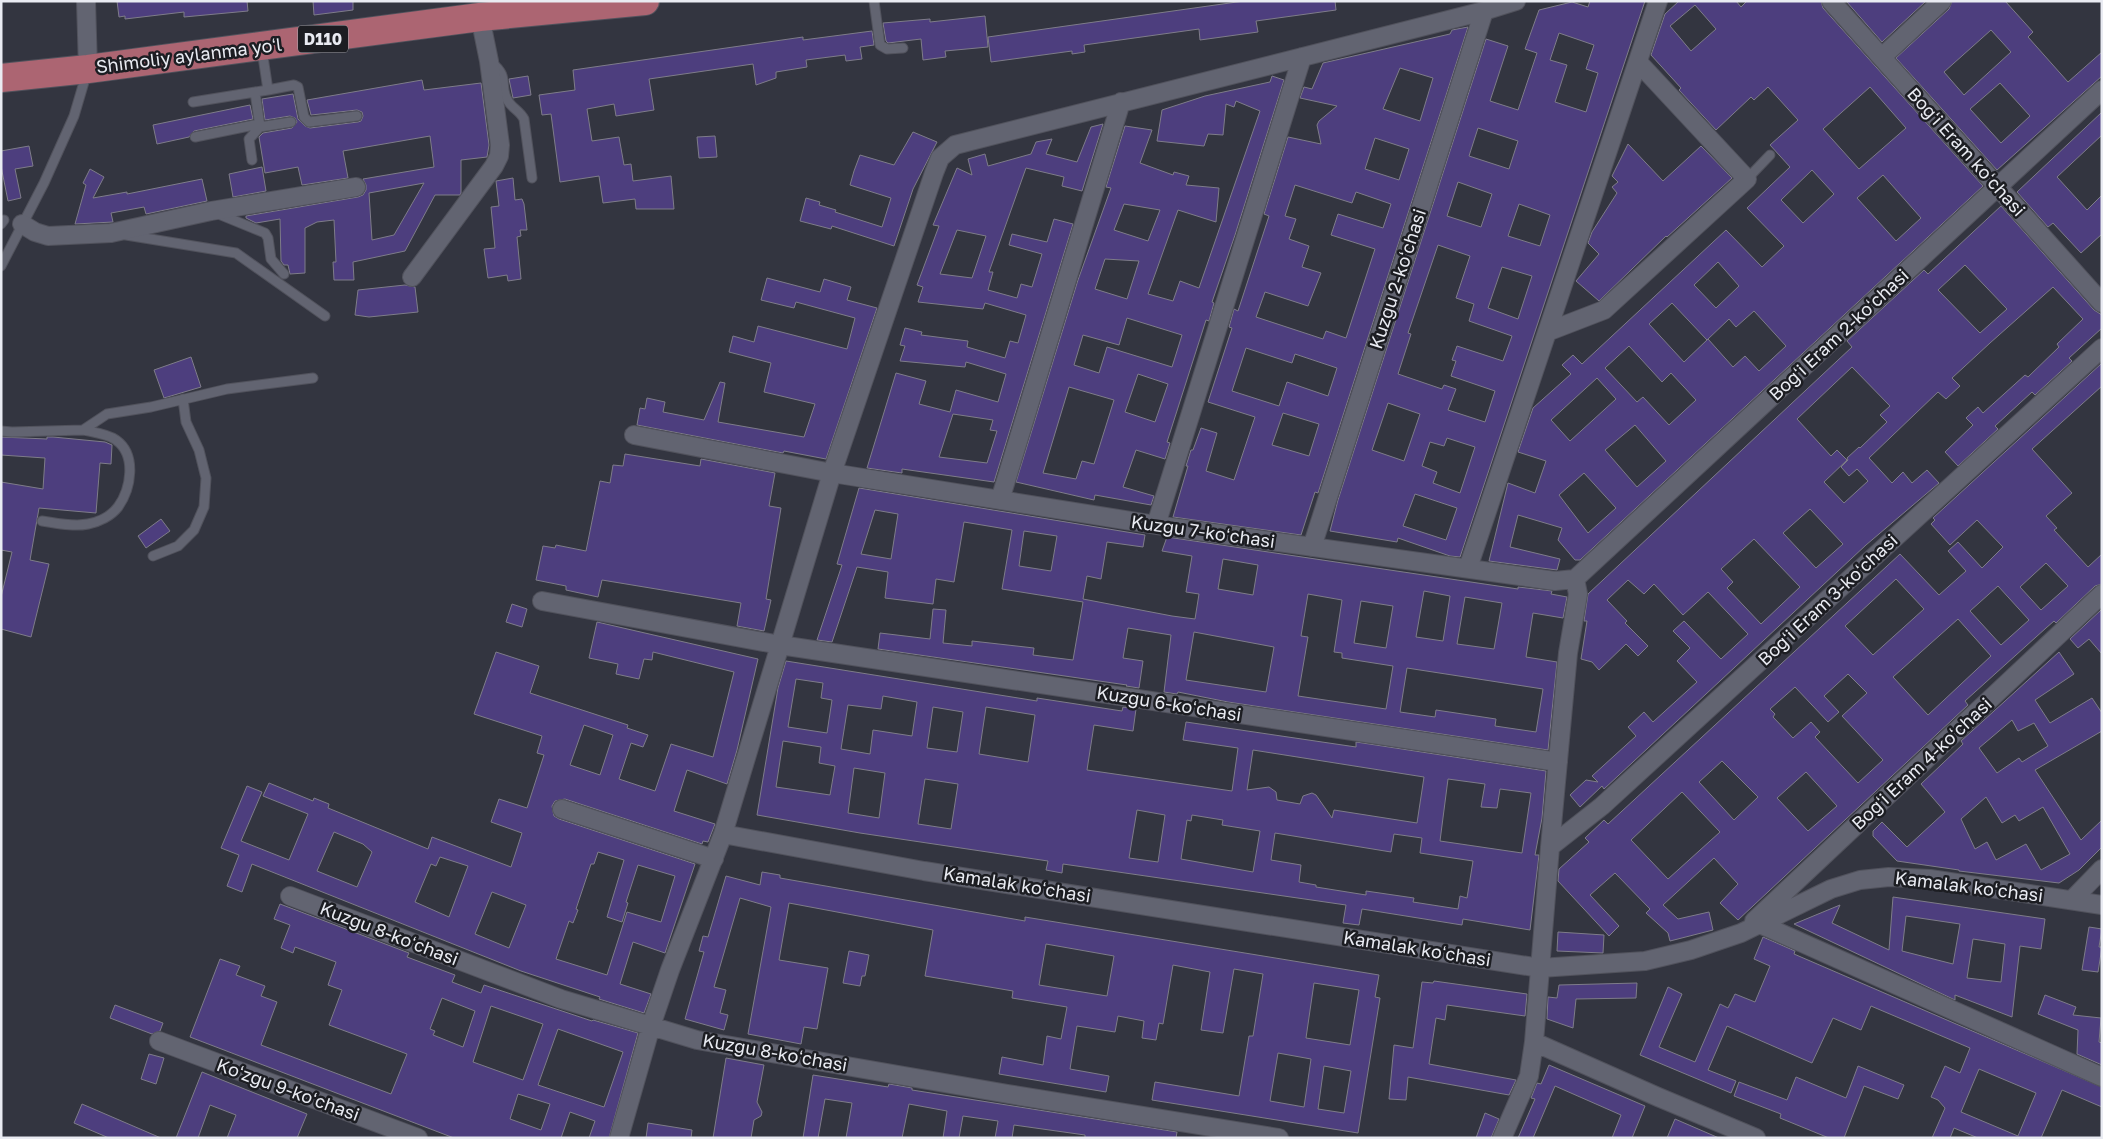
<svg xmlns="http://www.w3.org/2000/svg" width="2103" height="1139" viewBox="0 0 2103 1139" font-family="'Golos Text',sans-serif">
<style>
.building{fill:#4d3e7e;stroke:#7e7c89;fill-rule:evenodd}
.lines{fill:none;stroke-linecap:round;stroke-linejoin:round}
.service-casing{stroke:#51525c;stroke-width:11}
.minor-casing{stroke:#51525c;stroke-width:20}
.primary-casing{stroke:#51525c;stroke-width:30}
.service{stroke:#626471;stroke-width:9}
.minor{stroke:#626471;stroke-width:18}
.primary{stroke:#ac6572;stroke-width:28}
.labels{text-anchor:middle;stroke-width:5;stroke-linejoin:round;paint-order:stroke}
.shield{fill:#1c1d22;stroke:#acadb4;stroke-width:1}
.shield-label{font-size:16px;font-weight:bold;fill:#e9ebf2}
.street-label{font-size:18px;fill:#e9ebf2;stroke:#1c1d22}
</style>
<rect width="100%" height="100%" fill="#333540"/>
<path class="building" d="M117,1H247L248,11L184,17V12L125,19V16L119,17Z
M313,1H353V10L314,15Z
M1244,1H1335L1336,10L1256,21L1258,32L1200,40L1199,29L1084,45L1085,52L1072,54V51L991,62L988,37Z
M1590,1H1645L1460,557L1450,556L1398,538L1397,542L1330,531L1338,500L1486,39L1508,46L1490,101L1518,110L1537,53L1525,49L1539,10L1572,2L1588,7ZM1559,33L1594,45L1586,69L1598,73L1586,112L1555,102L1567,65L1550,60ZM1478,128L1518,141L1509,169L1469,156ZM1458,182L1492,194L1481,227L1447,216ZM1519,204L1550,215L1540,246L1508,236ZM1438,245L1470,256L1456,298L1474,304L1469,321L1512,336L1503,361L1457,346L1452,360L1456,361L1451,376L1495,391L1485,422L1448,410L1456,389L1444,385L1442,389L1398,374L1411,334L1408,333ZM1502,267L1532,276L1518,319L1488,308ZM1388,403L1420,414L1404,461L1372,450ZM1447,438L1475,447L1460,493L1433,483L1437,472L1422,466L1430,442L1444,446ZM1415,494L1457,508L1446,540L1403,526Z
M1679,1H1736L1741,7L1747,1H1821L1823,8L1983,186L1580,560H1575L1558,540L1562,528L1518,515L1510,547L1560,559L1557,570L1489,561L1508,483L1535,493L1546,461L1518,452L1533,408L1571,374L1562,365L1573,355L1582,364L1726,230L1762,267L1784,246L1747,208L1790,167L1770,145L1798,120L1768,87L1754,100L1751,97L1716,130L1679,90L1681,88L1651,55L1665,14ZM1695,5L1716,29L1691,51L1670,26ZM1870,87L1906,128L1859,169L1823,129ZM1812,170L1834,194L1803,223L1781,200ZM1883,175L1921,218L1896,241L1857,198ZM1718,262L1739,286L1716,308L1694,285ZM1672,303L1707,340L1729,319L1736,327L1754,311L1786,346L1759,371L1745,356L1733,367L1708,339L1684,362L1649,324ZM1629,346L1662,382L1671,373L1696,400L1669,425L1643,397L1637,402L1605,368ZM1597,378L1616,399L1570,441L1551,420ZM1635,425L1666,461L1637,487L1605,450ZM1584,473L1616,508L1588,533L1559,495Z
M1846,1H1926L1882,42Z
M1952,1H2005L2033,32L2028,37L2068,82L2102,52V76L1997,170L1896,58L1949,9ZM1991,30L2011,52L1964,95L1944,72ZM2000,83L2030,116L2001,143L1970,109Z
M985,16L988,47L945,51L946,57L923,60L921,39L888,43L886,41L883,23L930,19V22Z
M1468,27L1318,493L1315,492L1301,535L1173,517L1188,466H1186L1191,450H1193L1201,428L1217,433L1206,471L1234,480L1255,417L1208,402L1232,328L1229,327L1234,309L1238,311L1269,216L1264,214L1288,137L1321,144L1317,125L1319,121L1337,106L1300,98L1304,87L1312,89L1323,63L1450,34L1452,30ZM1400,68L1433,78L1420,121L1383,109ZM1375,138L1409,149L1399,180L1365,169ZM1295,185L1352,203L1356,192L1391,204L1383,228L1338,214L1331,235L1375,249L1346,338L1326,331L1323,339L1256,317L1265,292L1308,306L1321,273L1302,267L1309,246L1289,239L1296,219L1285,216ZM1246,348L1292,363L1295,354L1337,368L1328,396L1287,382L1279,406L1232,391ZM1283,413L1319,424L1309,456L1272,445Z
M872,31L874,45L860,47L862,59L846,61L845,55L806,60L807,67L776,72V78L756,85L753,64L649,79L654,110L616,116L614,104L587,109L592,141L619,137L624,165L631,164L633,181L671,176L674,209H636L635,199L603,203L599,176L560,182L551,114L542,115L539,95L575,90L573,70L803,37V40Z
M528,76L531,95L513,98L509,79Z
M1272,76L1284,80L1235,235L1212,302L1214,303L1209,321L1206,320L1167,442L1170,443L1165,459L1136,450L1123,487L1154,496L1151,505L1095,495L1094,500L1016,482L1078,280L1111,188L1106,187L1125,126L1152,130L1140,163L1173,175L1174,172L1189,176L1186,185L1219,188L1216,222L1178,210L1148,294L1173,301L1180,281L1199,288L1260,111L1236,101L1234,107L1226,104L1223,135L1208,134L1204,146L1157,141L1162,110L1205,96L1270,82ZM1124,204L1160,210L1148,241L1114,230ZM1105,259L1139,261L1127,299L1095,289ZM1127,318L1182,335L1172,367L1107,347L1099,373L1074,365L1083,335L1119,345ZM1138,374L1168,384L1155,422L1125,412ZM1069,387L1114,400L1094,464L1082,461L1076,479L1043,473Z
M422,80L424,90L481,83L489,145L487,157L461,160V193L460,195H435L405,251L353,262L354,280H334L333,262H336L334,220L317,222L305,228V273L290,274L288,265H284L281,261L280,219L256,223L246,218V216L358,197L363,195L366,190V185L363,179L434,167L430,136L343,151L348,178L302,185L298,167L265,173L259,137L263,133L292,128L297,122L295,118L290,116L265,120L262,99L293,94L298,119L305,126L310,128L358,122L361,121L363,116L362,112L357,110L311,115L307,100ZM424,183L394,235L372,240L369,193Z
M250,105L253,119L194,131L189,137L157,144L153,125Z
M2102,112V135L2057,177L2087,210L2102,195V234L2081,253L2053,223L2048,227L2017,192Z
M1103,124L1082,191L1062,186L1064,177L1026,168L989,272H993L988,290L1017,298L1021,284L1032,287L1042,254L1009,245L1012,234L1047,242L1054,219L1073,224L994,482L902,469V473L867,468L896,373L926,381L919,404L950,412L956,390L998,402L1006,374L966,362L965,367L900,361L905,346L900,345L905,328L922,332L921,335L968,341L967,347L1005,358L1010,341L1018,343L1026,315L985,303L983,309L918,302L923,287L917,285L939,226L933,225L957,168L972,175L968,159L985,154L988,166L1031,154L1036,142L1052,139L1046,154L1077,162L1091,127ZM957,230L986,236L972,278L940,274ZM953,414L993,420L990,430L997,431L987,463L939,457Z
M913,132L937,142L913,189L894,246L832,226L831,229L800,221L806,198L820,202L819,205L836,210L835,212L882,227L891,198L850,185L854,171L860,155L894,165Z
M715,136L717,157L699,158L697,137Z
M1628,144L1663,181L1701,146L1732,178L1667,237L1666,236L1599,301L1576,281L1599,254L1588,243L1592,232L1617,193L1612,187L1618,182L1612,176Z
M29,146L33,166L15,169L21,198L8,201L1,166V151Z
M262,167L266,191L233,197L229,174Z
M90,169L104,177L93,198L127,192V194L202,179L207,201L146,214L144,207L111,213L113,222L75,224L86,185L83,183Z
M513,178L515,200L522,199L524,204L527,230H520L521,236L517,237L521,279L508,281L507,275L488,278L484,249L495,248L491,207L499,206L496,181Z
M2001,206L2094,310L2102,315V328L2069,358L2072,361L2035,395L2032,392L1995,426L1998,429L1958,466L1945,452L1973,425L1966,418L1968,416L1978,407L1983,413L2025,375L2028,377L2059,347L2057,344L2083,319L2053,287L1990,343L1952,378L1960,386L1946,399L1938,392L1869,458L1892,483L1903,472L1912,483L1927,470L1939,483L1866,545L1604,789L1602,786L1580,807L1570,795L1586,780L1598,782L1592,776L1636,736L1628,727L1644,712L1653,722L1697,682L1677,661L1690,648L1673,631L1684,621L1721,659L1748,634L1708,592L1683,615L1654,584L1644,594L1628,580L1607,600L1627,621L1625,623L1648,646L1638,656L1626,644L1599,670L1592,662L1581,659L1587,621H1584L1588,594L1852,347L1847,341L1924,270L1928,274ZM1965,265L2007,309L1980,333L1938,290ZM1852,367L1890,406L1880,415L1887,422L1860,448L1859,447L1847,458L1848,460L1841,467L1849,476L1857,469L1868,481L1844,503L1824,482L1847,460L1837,450L1831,456L1797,419ZM1810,509L1843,544L1816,568L1783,533ZM1754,539L1800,587L1761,624L1727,588L1733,582L1721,569Z
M767,278L820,292L824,279L851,287L847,300L877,308L826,459L784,451L783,453L637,425L640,408L645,409L647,398L665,402L663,412L704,420L720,382L725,383L718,422L804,437L815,404L764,392L771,363L729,352L733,336L754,342L758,326L847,349L855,318L796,302L794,308L761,300Z
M405,285L415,287L418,312L369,317L355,315L358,290Z
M191,357L201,387L164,398L154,370Z
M2102,363V386L2032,449L2072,493L2046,516L2057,528L2054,530L2088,567L2102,554V584L2095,586L2056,623L2054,621L2046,628L1965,701L1968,705L1738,920L1720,903L1738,884L1714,858L1663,905L1678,919L1709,912L1713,930L1670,941L1668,933L1646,913L1650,909L1615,873L1590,895L1619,926L1609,936L1558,881L1559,869L1589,842L1585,838L1604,820L1608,824L1900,554L1939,595L1966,571L1948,551L1958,542L1982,568L2003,547L1977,520L1950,545L1931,524L1935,520L1933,518ZM2046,563L2068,586L2041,610L2020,587ZM1896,579L1924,609L1873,655L1845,626ZM1998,586L2029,620L2001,645L1970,611ZM1958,619L1991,656L1928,715L1893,677ZM1848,674L1867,693L1842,716L1883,760L1858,783L1815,737L1820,732L1811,722L1793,738L1773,717L1775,714L1770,709L1795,687L1828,722L1839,712L1824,696ZM1722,761L1758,797L1734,820L1699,782ZM1806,772L1837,806L1808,831L1777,798ZM1682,792L1720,832L1668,879L1631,840Z
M1,437L47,439V437H53L105,442L112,445L111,464L100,463L96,513L39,508L30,560L49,564L31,637L1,629V597L12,552L1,550V482L43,489L45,458L1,455Z
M625,454L700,466L701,459L775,473L769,506L781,508L766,599L771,600L764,631L737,626L741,603L602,580L598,597L566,590V586L536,580L543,546L555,548L556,545L586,551L600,481L610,483L613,465L623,466Z
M859,488L1145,535L1143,547L1107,542L1101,579L1087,576L1083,599L1172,616L1195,619L1199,594L1186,592L1192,556L1162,551L1167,537L1518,589V587L1552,591L1551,594L1567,597L1563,618L1533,613L1526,657L1557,662L1548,750L1228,702L1178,692L1177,694L1164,692L1171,635L1128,628L1123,658L1143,661L1139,688L1126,686L1127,685L878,649L880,633L930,639L933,609L946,610L943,643L972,646V641L1034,648L1033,655L1073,660L1083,602L1002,589L1012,530L964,522L954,582L936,579L933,604L885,598L888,572L857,567L832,642L817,640L842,565L837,564ZM875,510L898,514L891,559L861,554ZM1024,531L1057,536L1051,571L1019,566ZM1223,559L1258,565L1253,595L1218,589ZM1424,591L1450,596L1443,641L1416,637ZM1308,594L1342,600L1334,652L1342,653V658L1393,666L1386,709L1298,696L1308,637L1301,636ZM1465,597L1502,603L1494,649L1457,644ZM1361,601L1393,606L1386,648L1354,643ZM1194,632L1274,647L1266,692L1186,680ZM1407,668L1543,689L1536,732L1495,726L1496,719L1436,710L1435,717L1400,712Z
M161,519L170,531L146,548L138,536Z
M512,604L527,609L522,627L506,622Z
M2102,609V654L2089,639L2078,648L2070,639Z
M597,622L758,659L737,750L727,784L687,770L674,811L715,824L708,842L703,841L702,844L565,799L555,801L552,806L554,816L559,819L695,864L665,953L633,942L620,984L651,994L644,1013L599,999L600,997L521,971L252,864L242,892L227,886L239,855L221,848L247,786L262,792L241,841L289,860L308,814L263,796L269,783L313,801L314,798L329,804L328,808L428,849L432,837L511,867L522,833L491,822L499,799L527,808L544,755L537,753L542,736L474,714L496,652L539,666L530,693L628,725L627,728L648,735L643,747L631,743L619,779L655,791L671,744L713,757L734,672L653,652L652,660L644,659L639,679L616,674L618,664L589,658ZM584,725L613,735L600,775L570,765ZM334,832L363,844L372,852L357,887L317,871ZM598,852L624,860L607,917L622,922L628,903L626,902L638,865L675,876L661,922L627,912L607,975L556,959L569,921L573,923L578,910L576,909L591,864H594ZM440,857L468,866L449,917L415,902L431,864L436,866ZM492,892L526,905L509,948L475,934Z
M2059,652L2074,674L2035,700L2050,723L2092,698L2102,713V731L2035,770L2081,840L2102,820V847L2079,870L2059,883L1959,871V870L1897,861L1873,836V831L1882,822L1907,847L1945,812L1921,784L1963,744L1961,741ZM2012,720L2018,731L2034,723L2048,746L2022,762L2019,758L1997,773L1979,748ZM1986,797L2002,823L2015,815L2019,821L2043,807L2070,854L2041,870L2026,844L1996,860L1987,842L1975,849L1961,819Z
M786,661L1037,701V698L1122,711L1123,707L1136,709L1133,731L1094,725L1087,770L1232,791L1238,748L1183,740L1186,722L1356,747V742L1546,771L1542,818L1535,855H1539L1530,930L1463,919L1462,925L1362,909L1359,925L1343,923L1346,905L1063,864L1062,873L1046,870L1048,861L860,833L757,815L778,688ZM796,679L823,683L821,698L832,700L827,733L788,727ZM883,696L917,702L912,736L873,730L870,754L841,749L848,705L881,709ZM933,707L963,712L957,752L927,748ZM986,707L1035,715L1028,762L979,754ZM783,741L821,747L819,763L835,766L830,795L776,787ZM1253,750L1424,777L1417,823L1334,810L1332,818L1316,795L1312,793L1303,796L1300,804L1277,800L1276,792L1269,787L1247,790ZM854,768L885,773L879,818L848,813ZM925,779L958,784L951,829L918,824ZM1448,779L1485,784L1481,807L1497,808L1500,789L1531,793L1522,853L1440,841ZM1137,810L1165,815L1158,862L1129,858ZM1192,815L1223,820L1222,825L1260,831L1253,872L1181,859L1187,820L1191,821ZM1275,833L1391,852L1394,834L1422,838L1420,853L1473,861L1467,898L1460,896L1458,909L1413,902L1414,898L1366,891V895L1316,887V885L1299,882L1301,865L1271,860Z
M762,872L780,875V878L1025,921V917L1379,975L1375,997L1380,998L1358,1133L1152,1100L1155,1082L1239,1096L1249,1036H1253L1263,974L1234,969L1223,1033L1201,1030L1210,972L1173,965L1163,1024L1159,1023L1156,1040L1142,1038L1144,1021L1118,1016L1115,1032L1077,1026L1070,1069L1109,1076L1106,1092L999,1074L1002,1057L1043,1065L1047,1036L1061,1039L1067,1007L1012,998L1013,991L925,976L933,930L789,903L779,960L828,968L817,1029L804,1027L801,1044L748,1034L771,907L740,898L714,987L726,990L720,1013L728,1015L724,1030L685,1019L704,952L699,951L703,936L708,937L726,876L760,885ZM1046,944L1114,956L1107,996L1039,985ZM1314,983L1359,990L1350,1045L1306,1038ZM1278,1053L1311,1059L1304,1107L1270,1101ZM1324,1066L1351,1071L1344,1113L1318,1109Z
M1893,897L2045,919L2041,949L2020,946L2012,1017L1955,995V1000L1794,924L1840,905L1832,923L1889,950ZM1906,916L1960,924L1953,964L1902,951ZM1973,939L2005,944L2001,982L1967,978Z
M280,904L409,953L407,957L455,975L452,982L481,993L484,985L592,1021L593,1020L638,1033L609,1138H589L595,1121L570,1112L561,1138H454L190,1037L220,959L240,966L236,975L265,986L261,996L277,1002L261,1045L391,1094L407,1054L329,1025L342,990L328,985L336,962L295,947L293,953L281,948L290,925L274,919ZM442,998L475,1011L463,1047L433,1035L435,1031L430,1029ZM491,1006L543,1024L523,1080L473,1062ZM558,1029L623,1052L604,1107L538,1085ZM518,1094L550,1104L541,1130L510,1119Z
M2089,927L2102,929L2099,947H2102L2098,972L2082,970Z
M1558,932L1604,935L1603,953L1557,951Z
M1763,937L1795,951L1794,954L2102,1087V1107L2062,1090L2041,1138H1978L1954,1128L1950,1138H1932L1945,1108L1938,1100L1931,1097L1945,1066L1960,1073L1970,1048L1871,1006L1861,1030L1833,1018L1812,1063L1727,1026L1708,1070L1736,1081L1731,1093L1640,1055L1668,987L1682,994L1659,1047L1695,1062L1720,1004L1728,1008L1735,994L1755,1002L1770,966L1754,959ZM1979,1069L2036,1093L2018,1136L1961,1112Z
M849,951L869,955L865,976H862L860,986L843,983Z
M1434,981L1527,994L1525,1016L1447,1005L1445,1020L1436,1018L1429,1064L1516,1080L1509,1095L1408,1077L1406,1100L1389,1099L1394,1045L1413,1048L1422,982L1433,983Z
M1637,983L1636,998L1576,999L1573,1028L1547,1019L1548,997L1557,998L1559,985Z
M2045,995L2076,1007L2073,1015L2101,1018L2099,1042L2102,1043V1065L2077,1054L2078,1030L2038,1014Z
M115,1005L163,1023L160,1031L152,1034L110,1018Z
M149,1054L164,1058L156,1084L141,1079Z
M726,1058L764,1065L757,1102L762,1112L761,1116L754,1120L751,1138H713Z
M1549,1065L1645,1106L1632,1138H1612L1621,1115L1555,1086L1533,1138H1518L1535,1099L1531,1098L1537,1083L1541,1084Z
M1858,1066L1904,1085L1898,1099L1864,1086L1844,1138H1829L1780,1118L1781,1114L1734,1096L1739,1082L1787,1100L1796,1077L1846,1098Z
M202,1072L307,1114L297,1138H227L236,1115L210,1105L198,1138H176Z
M813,1075L888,1087L889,1084L912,1088V1090L1177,1132L1176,1138H1085V1135L1014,1125L1012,1138H995L998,1121L963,1116L959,1138H943L947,1111L909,1104L902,1138H846L852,1103L825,1099L818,1138H803Z
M82,1104L161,1138H109L74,1123Z
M1485,1113L1499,1119L1491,1138H1476Z
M1675,1119L1719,1138H1667Z
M648,1123L692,1130L691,1138H646Z"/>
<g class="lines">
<g class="service-casing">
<path id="service" d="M874,1L880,45L887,49L903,48
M491,62C511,78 498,85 508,101C512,108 520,111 524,119L532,178
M268,90L294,85L298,87L304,117L309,122L357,116
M193,102L268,90L262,50
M260,127L291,122
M195,137L259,124
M252,160L249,139L260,127L255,92
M1747,179L1770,155
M216,213L265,233L268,238L271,259L284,274
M1,224L4,220
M126,235L236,253L325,316
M1,266L44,183L74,116L87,72
M1,431L12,432L83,430L107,414L151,407L227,389L313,378
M42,521C56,523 73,527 88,524C99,522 111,516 118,507C131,489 137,455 116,440C108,434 92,432 83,430
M153,556L178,546L194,530L204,507L206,478L199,450L186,422L183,399"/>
</g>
<g class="minor-casing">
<path id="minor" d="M86,1L88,69
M1831,1L2102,303
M1882,57L1942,1
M22,224L35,232L48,236L111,233L211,211L356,187
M412,277L494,166L499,156L500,145L489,61L480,17
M1547,332L1604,310L1747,179L1638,62
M634,435L832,473L1156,525L1555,581L1575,579
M1000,500L1121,102
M1156,525L1302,57
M1312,547L1484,11
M1468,568L1658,1
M1575,579L2102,90
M542,601L780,645L1558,762
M562,809L714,859
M723,834L924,871L1540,968L1645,961L1691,950L1741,933L1831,889L1860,880L1889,877L1930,879L2102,905
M1550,847L1602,806L2102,348
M290,896L561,999L697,1040L1008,1094L1279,1138
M2072,900L2102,869
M1754,921L2102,594
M1760,924L2102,1077
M159,1041L418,1138
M1534,1042L1658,1097L1756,1138
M619,1138L651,1026L670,970L723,834L832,473L934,173L940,158L955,145L1484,11L1516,1
M1502,1138L1529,1076L1534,1042L1550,847L1568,653L1578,594L1575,579"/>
</g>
<g class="primary-casing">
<path id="primary" d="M1,78L88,69L480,17L645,1"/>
</g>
<use href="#service" class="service"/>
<use href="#minor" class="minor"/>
<use href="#primary" class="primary"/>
</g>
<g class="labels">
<rect class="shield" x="298" y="25.5" width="50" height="27" rx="4"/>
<g class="shield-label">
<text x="323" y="45">D110</text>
</g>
<g class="street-label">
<text transform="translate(189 56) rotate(-7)" y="6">Shimoliy aylanma yoʻl</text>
<text transform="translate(1966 152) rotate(48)" y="6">Bogʻi Eram koʻchasi</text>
<text transform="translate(1398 279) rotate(-72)" y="6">Kuzgu 2-koʻchasi</text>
<text transform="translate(1839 335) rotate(-43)" y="6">Bogʻi Eram 2-koʻchasi</text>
<text transform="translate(1203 532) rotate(8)" y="6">Kuzgu 7-koʻchasi</text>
<text transform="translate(1828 600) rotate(-43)" y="6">Bogʻi Eram 3-koʻchasi</text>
<text transform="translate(1169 704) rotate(9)" y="6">Kuzgu 6-koʻchasi</text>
<text transform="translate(1922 764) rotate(-43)" y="6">Bogʻi Eram 4-koʻchasi</text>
<text transform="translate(1017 885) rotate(9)" y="6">Kamalak koʻchasi</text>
<text transform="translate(1969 887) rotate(7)" y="6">Kamalak koʻchasi</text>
<text transform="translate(389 934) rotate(21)" y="6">Kuzgu 8-koʻchasi</text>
<text transform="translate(1417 949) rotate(9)" y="6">Kamalak koʻchasi</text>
<text transform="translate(775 1053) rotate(10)" y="6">Kuzgu 8-koʻchasi</text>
<text transform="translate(288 1090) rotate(20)" y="6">Koʻzgu 9-koʻchasi</text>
</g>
</g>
<rect width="2103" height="1139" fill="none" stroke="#e9ebf2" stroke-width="5"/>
</svg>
